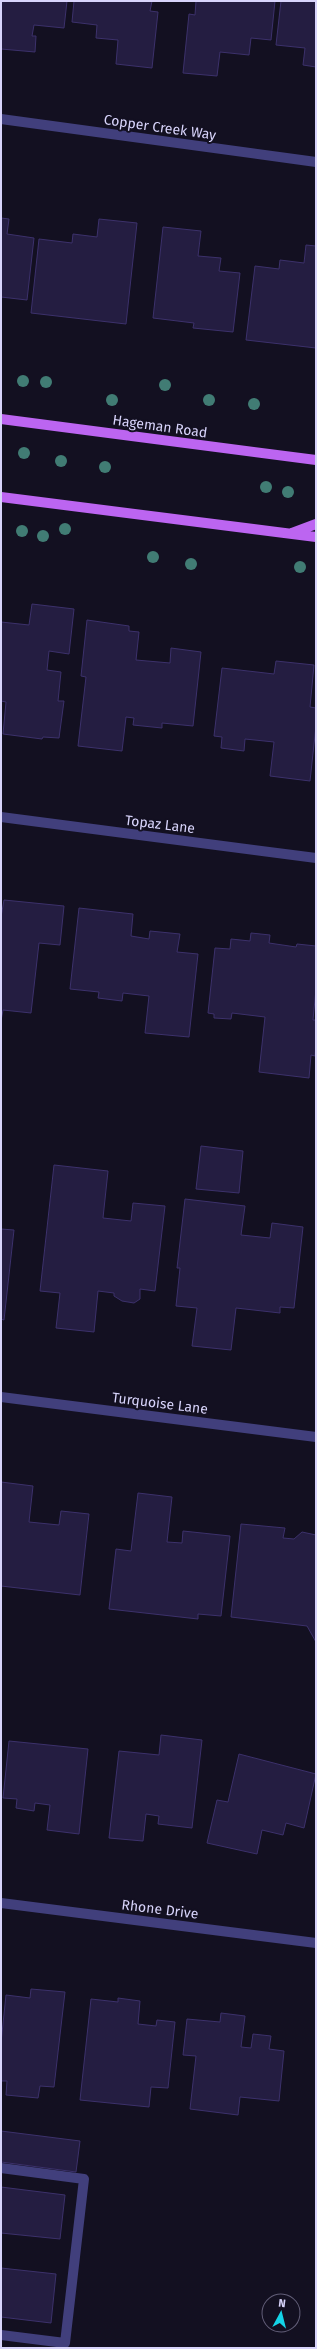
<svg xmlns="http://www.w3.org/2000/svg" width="317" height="2349" viewBox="0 0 317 2349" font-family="'Fira Sans',sans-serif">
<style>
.building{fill:#241d41;stroke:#3c316b}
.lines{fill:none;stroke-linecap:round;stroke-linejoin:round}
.minor{stroke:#413f7c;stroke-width:10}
.major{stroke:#bc65f1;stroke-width:10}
.tree{fill:#417c74}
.labels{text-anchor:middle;stroke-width:4;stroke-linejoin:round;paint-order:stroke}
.street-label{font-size:14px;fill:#d8d4fb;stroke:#131021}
</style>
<rect width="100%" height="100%" fill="#131021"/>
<path class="building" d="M1,1H67L64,28L34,25L32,36H36L35,52L1,49Z
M74,1H152L150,11L158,12L152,68L116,64L118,40L96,38L97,25L72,22Z
M196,1H275L271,40L251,38L249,55L220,52L217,76L183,73L189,14L195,15Z
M281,1H316V67L303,65L305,48L276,45Z
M1,218L9,219L7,234L34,238L27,300L1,297Z
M99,219L137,223L126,324L31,313L39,239L72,243L73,234L97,237Z
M163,227L201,231L198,256L221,258L219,271L240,273L233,332L193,328L194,323L153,318Z
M306,245L316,246V348L246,340L255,266L279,269L280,260L304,263Z
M32,604L74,609L69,654L49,651L47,670L61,672L58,701H64L59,738L43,737L42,739L3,734L6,702L1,701V622L29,625Z
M87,620L129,626V631L139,632L136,660L170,663L171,648L201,652L193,726L162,723V728L133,725L134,718L126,717L122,751L78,746L86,677L81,676Z
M276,661L314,665L310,707L316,708V726L310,781L270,776L274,742L245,739L244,751L221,748L222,737L214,736L222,668L274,674Z
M4,900L64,906L60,945L39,943L31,1013L3,1010L1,1021V917Z
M79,908L133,914L131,936L149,939L150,931L180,934L177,952L198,954L189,1037L145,1033L149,996L123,993L122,1001L98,998L99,992L70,989Z
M251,933L270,935L269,943L296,947L297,944L316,946V989L313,1020H316V1045L315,1056L311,1055L309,1078L259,1072L265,1017L232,1013L231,1019L214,1018V1014L208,1013L215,948L230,949L231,939L250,941Z
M201,1146L243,1151L239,1193L196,1189Z
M54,1165L108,1171L103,1218L131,1221L133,1203L165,1206L155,1291L140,1289V1299L134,1303L122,1301L114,1296V1293L98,1291L94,1332L56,1328L60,1293L40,1291Z
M185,1199L245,1206L241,1235L270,1238L272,1223L303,1227L294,1308L280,1307V1313L236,1308L231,1350L192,1346L197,1308L176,1306L180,1268H177Z
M1,1229L14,1230L4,1320L1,1319Z
M1,1482L33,1486L29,1522L59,1525L61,1511L89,1514L80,1595L1,1586Z
M138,1493L172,1497L167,1542L182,1543L183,1531L230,1536L221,1616L198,1614V1619L109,1609L116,1549L131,1551Z
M241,1524L285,1528L283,1538L294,1539L302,1532L316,1535V1642L307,1626L231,1617Z
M161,1735L202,1740L192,1828L158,1824L159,1816L146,1814L143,1841L109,1838L119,1751L159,1755Z
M9,1741L88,1749L79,1834L47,1830L50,1805L35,1803L34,1811L16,1808L17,1799L3,1798Z
M239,1754L316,1774L304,1828L286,1823L283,1835L262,1830L257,1854L207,1843L217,1800L228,1802Z
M31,1989L65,1992L54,2087L40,2086L38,2098L6,2095L7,2081H1V2043L6,1995L30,1998Z
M118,1998L140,2001L138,2024L156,2026L157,2020L175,2022L168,2088L151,2087L149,2107L80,2100L91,1999L118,2002Z
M221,2013L245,2016L241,2047L251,2048L253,2034L271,2036L269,2049L284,2051L279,2101L240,2097L238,2115L190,2109L196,2056L183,2055L187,2019L220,2022Z
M1,2131L80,2141L76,2172L1,2162Z
M1,2187L65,2195L60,2239L1,2233Z
M1,2268L56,2274L51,2323L1,2317Z"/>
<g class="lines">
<path class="minor" d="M1,119L316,162
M1,817L316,858
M1,1397L316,1437
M1,1903L316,1943
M1,2168L84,2179L65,2343L1,2335"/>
<path class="major" d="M1,419L316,460
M1,497L316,537
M292,533L316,524"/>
</g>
<g class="tree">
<circle cx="23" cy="381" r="6"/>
<circle cx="46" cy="382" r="6"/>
<circle cx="165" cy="385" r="6"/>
<circle cx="112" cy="400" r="6"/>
<circle cx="209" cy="400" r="6"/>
<circle cx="254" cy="404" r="6"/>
<circle cx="24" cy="453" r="6"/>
<circle cx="61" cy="461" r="6"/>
<circle cx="105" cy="467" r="6"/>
<circle cx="266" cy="487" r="6"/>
<circle cx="288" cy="492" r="6"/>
<circle cx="65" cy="529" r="6"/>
<circle cx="22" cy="531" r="6"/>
<circle cx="43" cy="536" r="6"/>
<circle cx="153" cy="557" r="6"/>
<circle cx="191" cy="564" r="6"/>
<circle cx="300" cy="567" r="6"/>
</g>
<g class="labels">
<g class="street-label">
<text transform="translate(160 127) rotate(8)" y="5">Copper Creek Way</text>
<text transform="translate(160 426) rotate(8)" y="5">Hageman Road</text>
<text transform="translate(160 824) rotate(7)" y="5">Topaz Lane</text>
<text transform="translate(160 1403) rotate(7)" y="5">Turquoise Lane</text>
<text transform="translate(160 1909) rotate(7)" y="5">Rhone Drive</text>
</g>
</g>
<rect width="317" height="2349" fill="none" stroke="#d8d4fb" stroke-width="4"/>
<g transform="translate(281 2313) rotate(7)"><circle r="19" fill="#131021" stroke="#625e78"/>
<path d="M0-3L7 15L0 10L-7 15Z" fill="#14d3e7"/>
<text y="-6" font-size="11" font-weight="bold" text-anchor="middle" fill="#d8d4fb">N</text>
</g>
</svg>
